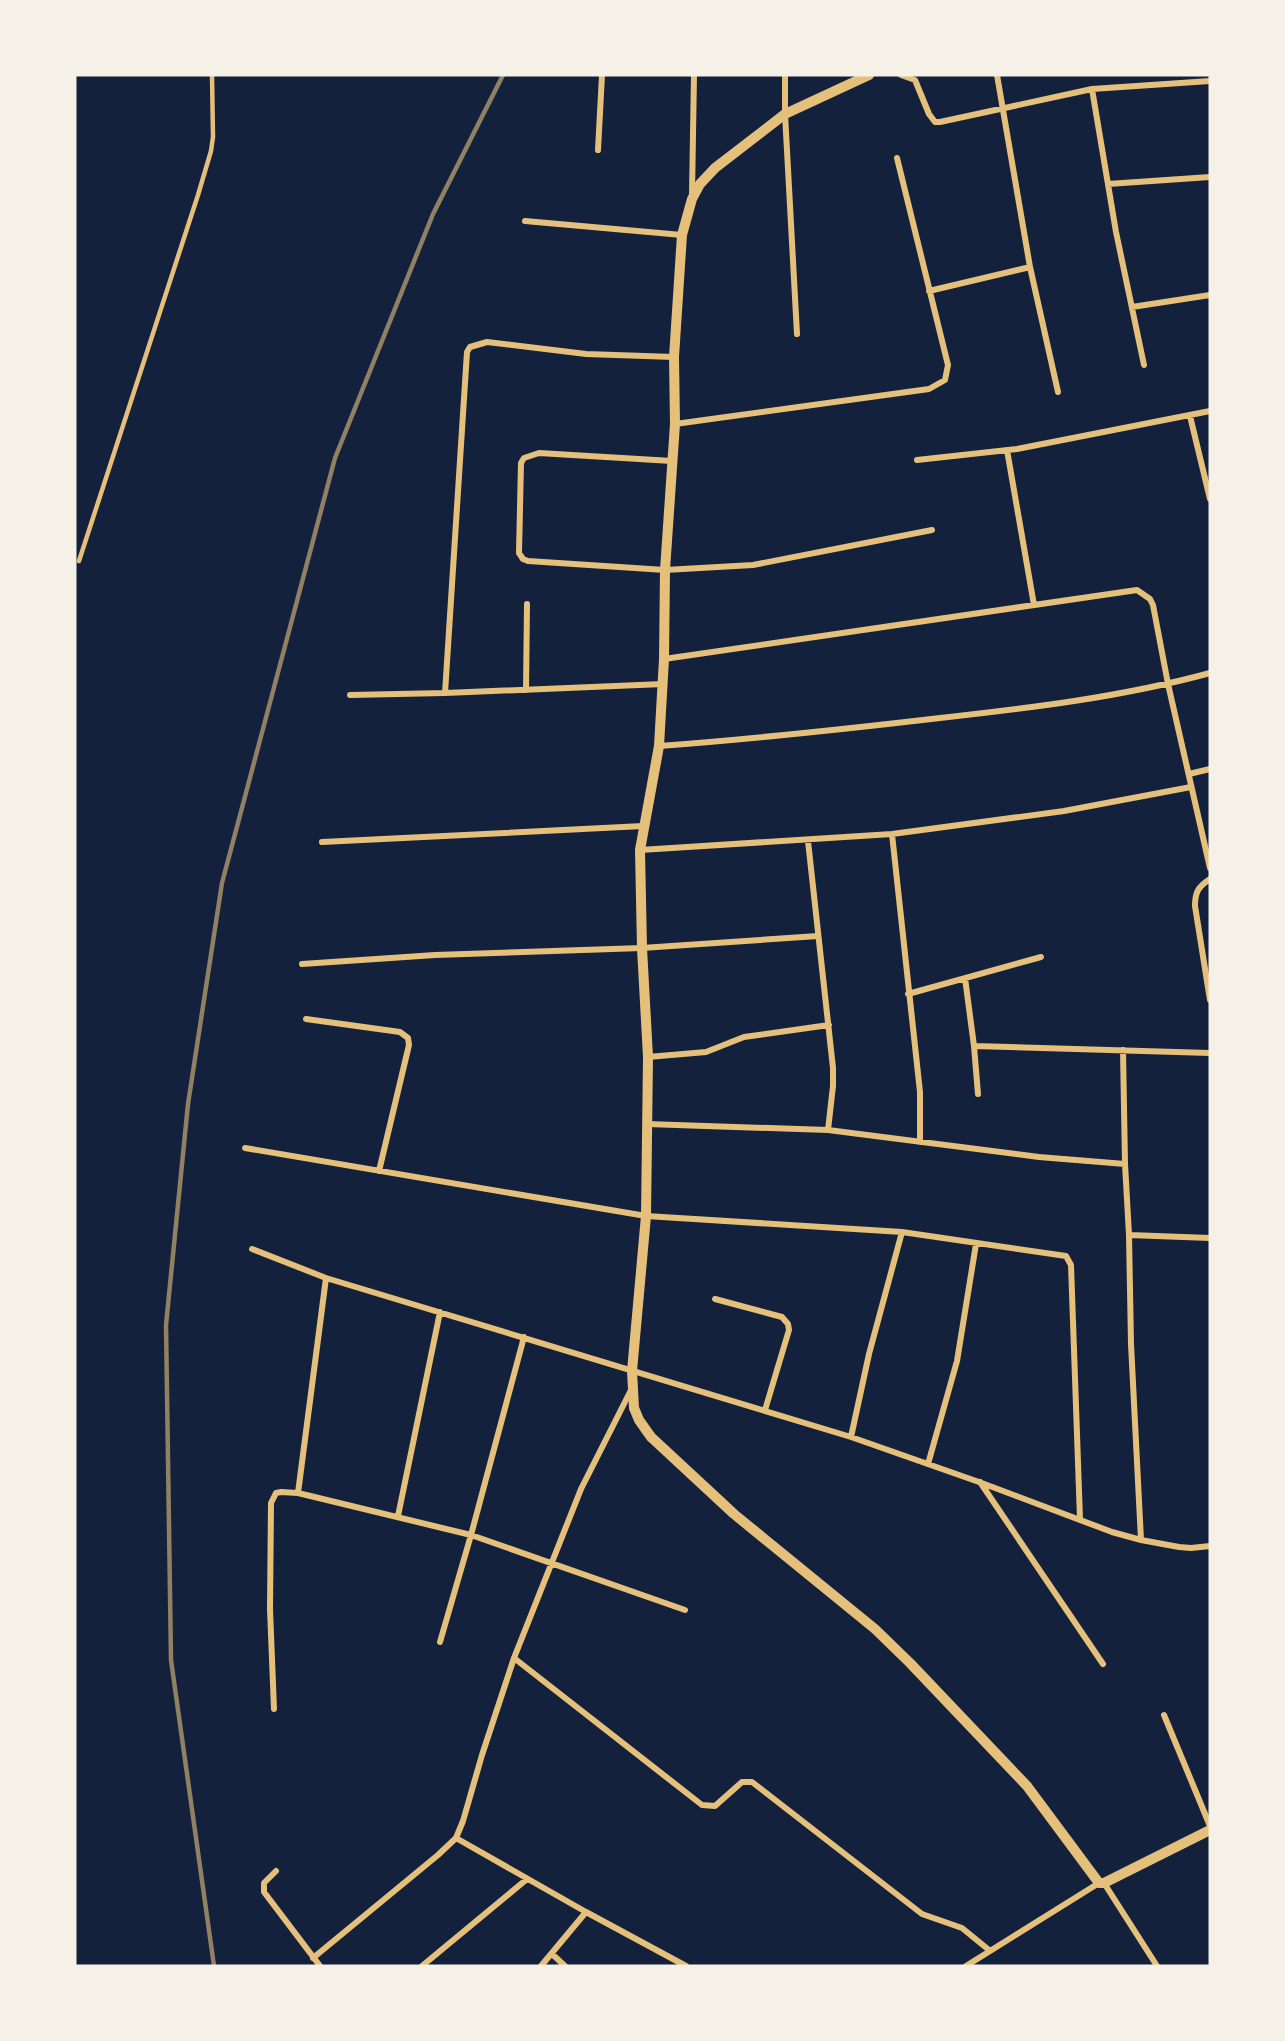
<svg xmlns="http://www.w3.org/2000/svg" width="1285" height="2041" viewBox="0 0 1285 2041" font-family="'Asap Condensed',sans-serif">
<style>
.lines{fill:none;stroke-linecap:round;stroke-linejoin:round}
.service{stroke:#e5c07b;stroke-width:4.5}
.minor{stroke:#e5c07b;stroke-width:6}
.tertiary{stroke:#e5c07b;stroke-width:10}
.rail{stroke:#918062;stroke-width:4.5}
</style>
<rect width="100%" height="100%" fill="#14213d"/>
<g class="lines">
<path class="service" d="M79,561L198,195L211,151L213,137L212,75"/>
<path class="minor" d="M785,75V114L797,334
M901,75L915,80L929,114L935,122H940L1092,89L1210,81
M997,75L1030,267L1058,392
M1092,89L1116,232L1144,365
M598,150L602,75
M1108,184L1210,177
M692,194L694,75
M525,221L682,235
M929,291L1030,267
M1132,307L1210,295
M1190,416L1210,499
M675,424L929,389L945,380L948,365L897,158
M1007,450L1034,605
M917,460L1017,449L1210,411
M672,461L539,453L524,458L521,463L519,553L523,559L528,561L665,570L753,565L932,530
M664,659L1137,590L1150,599L1153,605L1168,684L1210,868
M526,690L527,604
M445,693L467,352L470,347L487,342L586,354L674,357
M350,695L445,693L663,684
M659,746C753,739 846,729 940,718C1030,708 1122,697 1210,673
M1189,774L1210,769
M892,834L920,1092V1142
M808,841L833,1068V1086L828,1130
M322,842L643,826
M640,850L892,834L1064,811L1191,787
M1210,879C1198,887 1195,892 1195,906L1210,1000
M302,964L435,955L642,948L818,936
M965,978L974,1046L978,1094
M908,994L1041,957
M306,1019L400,1032L408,1038L409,1045L379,1171
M974,1046L1210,1053
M1123,1050L1125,1164L1129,1235L1131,1344L1141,1540
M648,1057L706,1052L744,1037L829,1025
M647,1124L828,1130L1039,1157L1125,1164
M245,1148L646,1216L902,1232L1066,1256L1071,1265L1080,1519
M1129,1235L1210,1238
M252,1249L326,1278L851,1437L979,1482L1112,1532L1141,1540L1179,1547L1191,1548L1210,1546
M715,1299L782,1317L788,1324L789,1330L765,1410
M851,1437L869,1354L902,1232
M928,1464L957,1361L976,1244
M980,1482L1103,1664
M298,1493L326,1278
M398,1516L440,1312
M440,1642L471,1535L524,1337
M514,1658L702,1805L715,1806L742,1782H752L922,1914L962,1928L989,1950
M274,1709L270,1609L271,1503L276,1493L281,1492L298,1493L471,1535L685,1610
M1164,1715L1210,1826
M456,1838L586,1912L686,1966
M276,1871L264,1883V1892L320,1966
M1104,1883L1157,1966
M552,1954L565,1966
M313,1958L438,1855L456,1838L463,1821L482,1755L514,1658L581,1489L632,1388
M422,1966L527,1879
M541,1966L586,1912
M966,1966L1099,1883"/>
<path class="tertiary" d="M869,75L785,114L715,168L700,184L692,199L682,235L674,357L675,424L665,570L664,659L659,746L640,850L642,948L648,1057L646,1216L632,1371L634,1408L639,1420L651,1437L734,1514L875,1629L910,1663L1027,1786L1099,1883H1104L1210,1830"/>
<path class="rail" d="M214,1966L171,1660L166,1325L188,1104L222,883L335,458L433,214L503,75"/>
</g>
<rect width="1285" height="2041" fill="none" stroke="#f6f1e7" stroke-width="153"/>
</svg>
